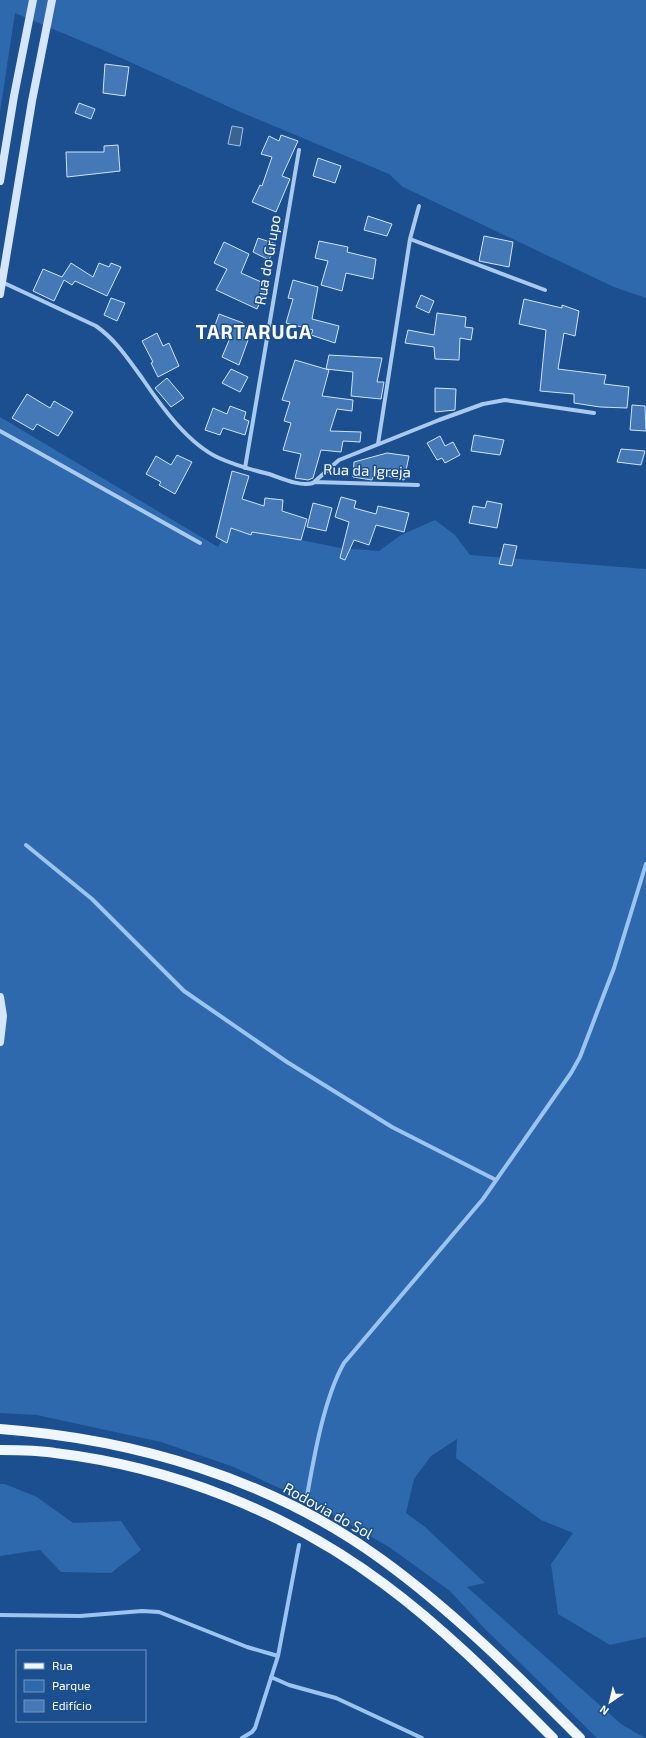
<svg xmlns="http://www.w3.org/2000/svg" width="646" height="1738" viewBox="0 0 646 1738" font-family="'Exo 2',sans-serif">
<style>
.green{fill:#2e69ad}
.water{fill:#3c6290;stroke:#9cc4f0}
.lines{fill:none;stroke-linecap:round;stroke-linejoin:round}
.stream{stroke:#9cc4f0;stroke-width:4}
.building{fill:#4478b7;stroke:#cfe3fa}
.street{stroke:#a9c9ee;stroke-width:4}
.secondary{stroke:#d6e6fa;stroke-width:8}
.primary{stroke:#f0f6ff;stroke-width:10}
.labels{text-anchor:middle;stroke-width:3;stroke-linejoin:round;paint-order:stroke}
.street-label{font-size:15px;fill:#fff;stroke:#1b4f8f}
.district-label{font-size:19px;font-weight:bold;letter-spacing:1px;fill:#fff;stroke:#1b4f8f}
</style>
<rect width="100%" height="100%" fill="#1b4f8f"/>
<path class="green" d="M0,0H646V298L614,287L403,187L389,174L238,111L110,53L15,13L0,112Z
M0,417L218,547L229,525L340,548L379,551L401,535L435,520L455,535L470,555L646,569V1637L610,1645L558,1614L551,1564L573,1533L541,1520L456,1458L457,1439L431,1456L414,1479L406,1513L425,1527L485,1583L467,1587L621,1724L645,1738H597L484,1628L450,1591L389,1547L318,1506L234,1467L161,1442L37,1415L0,1413Z
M0,1484H5L37,1497L73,1523L121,1521L141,1550L111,1573L61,1572L40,1550L0,1556Z"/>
<path class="water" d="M232,126L243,128L240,146L228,144Z"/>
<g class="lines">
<path class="stream" d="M26,845L92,899L184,991L287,1062L392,1127L496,1180
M307,1496C314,1457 324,1398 344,1363L483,1199L571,1073L580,1057L614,968L646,864
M0,1615L80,1616L142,1611L159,1612L247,1647L278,1656
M271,1677L289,1685L336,1698L422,1738
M242,1738L252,1732L255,1728L278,1656L299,1545"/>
</g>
<path class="building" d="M105,64L129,67L125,96L103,93Z
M79,103L95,109L91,119L75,113Z
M281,135L298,141L282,176L290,179L276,212L252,202L260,185L262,186L272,157L261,154L269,136L279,141Z
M118,145L120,171L67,177L66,152H104V146Z
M318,158L341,166L335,183L313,176Z
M368,216L392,224L387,236L364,230Z
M484,236L513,242L509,267L479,261Z
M258,238L276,244L269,260L253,252Z
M319,241L348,247L347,252L376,259L373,279L346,273L342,291L321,285L328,261L315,258Z
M224,242L249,254L241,273L268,285L257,309L216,290L227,269L214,263Z
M71,263L93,277L99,263L109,267L111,263L121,267L107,296L75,281L72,285L64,280L54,301L33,291L43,269L62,277Z
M293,280L318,287L312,319L339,326L335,343L311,335L313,330L286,323L293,299L288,298Z
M421,295L434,301L429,313L416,307Z
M111,298L125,303L117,321L104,315Z
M524,299L562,308V305L579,311L575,336L564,333L558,369L606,375L604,384L629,387L627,408L600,407L574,403V394L540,391L546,330L519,324Z
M437,313L466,317L465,327L473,328L471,340L460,338L459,360L435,359L434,347L405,343L408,330L434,335Z
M219,314L243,323L242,326L252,329L239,365L222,357L230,338L213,331Z
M157,333L163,346L169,343L179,366L158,377L151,363L153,362L142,341Z
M329,355L382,358L377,382H384L381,399L351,396L353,372L326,369Z
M295,360L329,370L322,396L353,400L352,411L337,409L330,431L361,432L360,442L343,441L341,452L321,450L313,478L308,480L295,478L301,454L283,450L291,423L284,421L290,402L282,400Z
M231,369L248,377L240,392L222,383Z
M167,378L184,398L171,407L155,388Z
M435,388L456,389L455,410L435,412Z
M27,394L50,408L54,401L73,412L58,436L37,424L33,430L12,418Z
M632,405L645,406L646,431L630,430Z
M230,406L246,412L244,419L249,421L245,435L223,428L220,435L205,430L213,408L227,414Z
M474,435L504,440L500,455L471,451Z
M440,436L445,446L453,442L460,455L445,463L442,458L437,460L427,443Z
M621,449L645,451L641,465L617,462Z
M387,453L409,456L404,480L374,473L372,480L353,477L354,462Z
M177,455L192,462L175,494L159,485L161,482L146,474L156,456L171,465Z
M232,471L249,476L242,499L264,506L265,498L283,500L282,511L307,519L301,540L252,532L251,535L231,528L227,543L216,537Z
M341,497L356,501L354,508L376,514L378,506L409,513L404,532L376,525L369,545L354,540L345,560L340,558L349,522L335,517Z
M487,501L502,504L497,528L469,523L473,506L485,508Z
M313,503L332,508L326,531L307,527Z
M504,544L517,546L512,566L499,564Z"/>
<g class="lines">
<path class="street" d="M410,239L545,290
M2,282L96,326C116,340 128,359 142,378C161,406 188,444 219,458C235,465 252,470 269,474C281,478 300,487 313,483L339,460L439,420L483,404L505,400L594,413
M0,431L200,543
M378,444L410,239L419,206
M245,468L299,150
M314,482L418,485"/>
<path class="secondary" d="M0,181L14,96L33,0
M0,294L32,101L52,0
M0,997L3,1016L0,1042"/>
<path class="primary" d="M0,1429C134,1439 271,1479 381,1559C453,1611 517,1675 580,1738
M0,1450C18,1450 37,1450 55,1453C173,1467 289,1513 384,1584C445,1629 499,1684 553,1738"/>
</g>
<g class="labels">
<g class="street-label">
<text transform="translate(268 260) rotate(-80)" y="5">Rua do Grupo</text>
<text transform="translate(367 471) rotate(2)" y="5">Rua da Igreja</text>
<text transform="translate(328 1511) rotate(29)" y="5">Rodovia do Sol</text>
</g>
<g class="district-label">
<text x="254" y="339">TARTARUGA</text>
</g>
</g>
<rect x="16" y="1650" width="130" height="72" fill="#1b4f8f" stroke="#7695bc"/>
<rect x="24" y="1663" width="20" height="6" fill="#f0f6ff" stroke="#7695bc"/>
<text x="52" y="1670" font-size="12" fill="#ffffff">Rua</text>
<rect x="24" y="1680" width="20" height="12" fill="#2e69ad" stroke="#7695bc"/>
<text x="52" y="1690" font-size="12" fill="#ffffff">Parque</text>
<rect x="24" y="1700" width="20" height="12" fill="#4478b7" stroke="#7695bc"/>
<text x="52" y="1710" font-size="12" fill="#ffffff">Edifício</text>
<g transform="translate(610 1702) rotate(215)" stroke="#1b4f8f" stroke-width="3" paint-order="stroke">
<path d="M0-3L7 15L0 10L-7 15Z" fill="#ffffff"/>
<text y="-6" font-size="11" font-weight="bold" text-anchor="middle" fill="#ffffff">N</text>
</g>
</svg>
